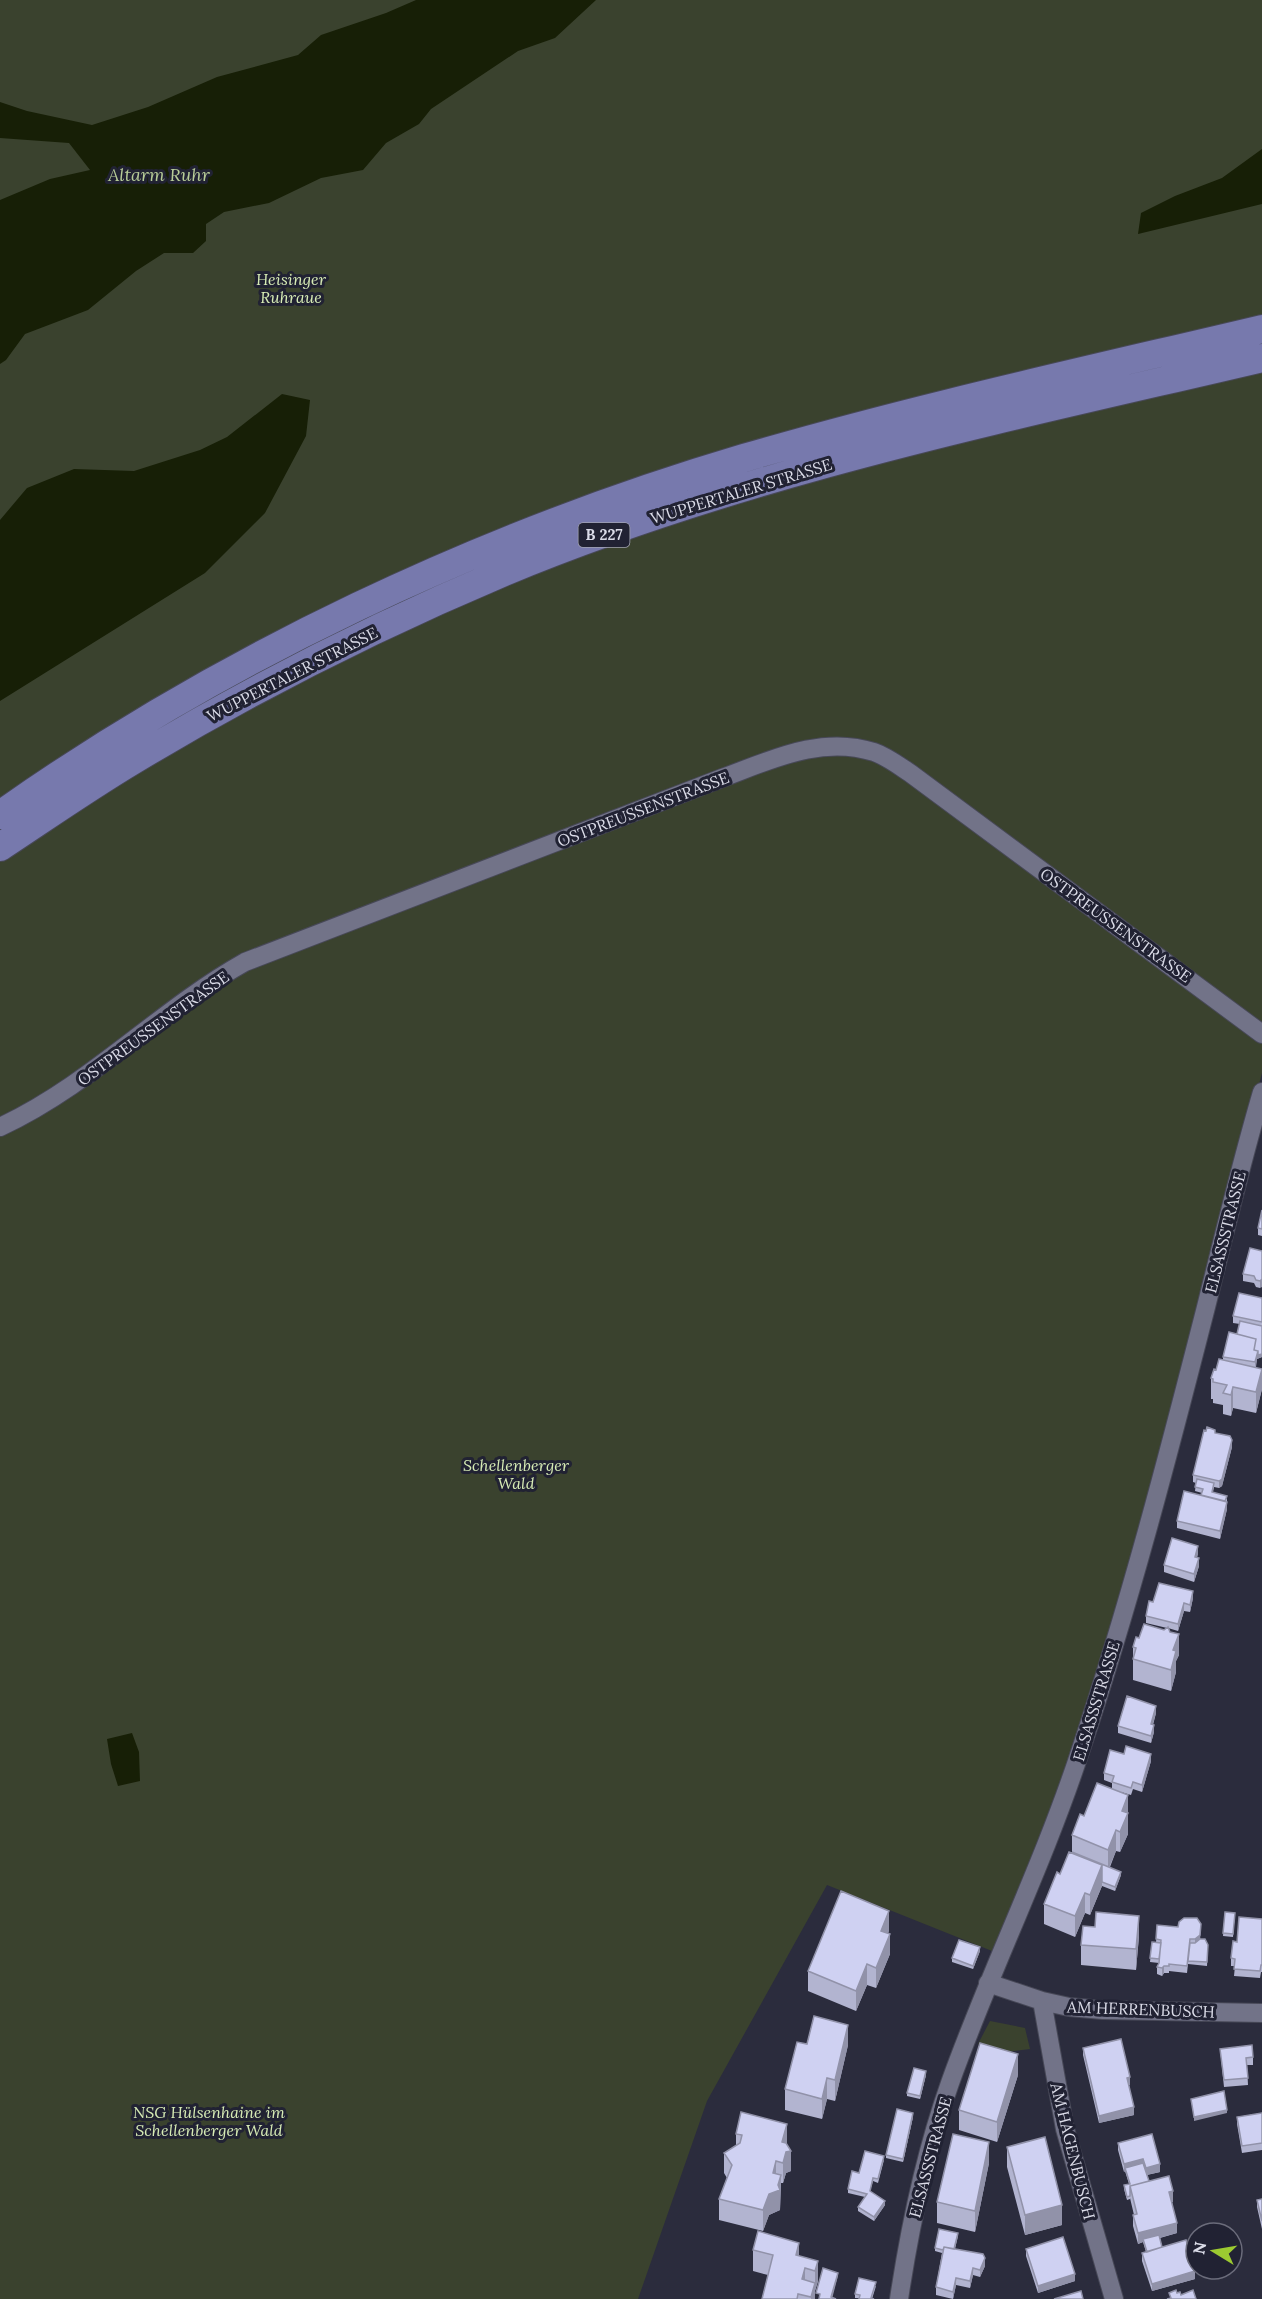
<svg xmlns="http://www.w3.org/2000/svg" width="1262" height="2299" viewBox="0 0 1262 2299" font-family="Lora,serif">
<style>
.green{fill:#3a422e}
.water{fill:#171f06}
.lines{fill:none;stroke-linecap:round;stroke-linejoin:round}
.street-casing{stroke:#474857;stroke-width:20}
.primary-casing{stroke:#474857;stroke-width:30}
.street{stroke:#727388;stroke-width:18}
.primary{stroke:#7779ad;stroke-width:28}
.wall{fill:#b2b4d0}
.shaded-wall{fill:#9192a9}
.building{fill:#cfd1f2;stroke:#9192a9;stroke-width:1.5}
.labels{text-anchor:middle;stroke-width:6;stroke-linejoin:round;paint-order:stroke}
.shield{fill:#212233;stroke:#a3a4b2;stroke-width:1.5}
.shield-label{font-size:15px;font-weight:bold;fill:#dbdce8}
.park-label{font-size:16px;font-style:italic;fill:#d7ecb5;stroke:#212233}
.street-label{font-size:16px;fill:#dbdce8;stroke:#212233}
.water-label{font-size:18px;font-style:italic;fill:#b8cd98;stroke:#212233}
</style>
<rect width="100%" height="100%" fill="#2b2c3d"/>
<path class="green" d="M0,0H1262V1073L1099,1685L997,1953L827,1885L707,2101L638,2299H0Z
M990,2021L1025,2028L1030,2049L1000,2053L978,2044Z"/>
<path class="water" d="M416,0H596L555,38L518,51L431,109L419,124L386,143L363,170L321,178L269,203L224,212L206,224V241L193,253H164L136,271L88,310L25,334L6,360L0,364V200L50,179L90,170L69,143L0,138V102L27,111L92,125L148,107L217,77L298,55L321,35L386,13Z
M1262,149V204L1138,234L1141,213L1175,196L1222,178Z
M282,394L310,400L306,436L265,513L205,573L0,701V520L27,488L74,469L134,471L200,450L227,437Z
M132,1733L139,1752L140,1781L118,1786L111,1764L107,1739Z"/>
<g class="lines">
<g class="street-casing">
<path id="street" d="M0,1127C92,1084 158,1011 245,962L722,778C771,760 821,735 874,752C886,756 898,765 910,773L1262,1034
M988,1983L1042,2001L1069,2007L1103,2010L1262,2013
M1042,2001L1065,2129L1114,2299
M899,2299C910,2226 925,2153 950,2083C990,1971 1043,1865 1080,1752C1129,1606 1168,1456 1206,1307C1224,1235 1241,1163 1262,1092"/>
</g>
<g class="primary-casing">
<path id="primary" d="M0,815C222,658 484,535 744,458C915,408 1089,370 1262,329
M0,847C44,818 87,788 132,761C251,689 376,626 504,572C747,471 1007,418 1262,358"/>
</g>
<use href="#street" class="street"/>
<use href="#primary" class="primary"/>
</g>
<path class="wall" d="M1262,1210V1236L1258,1235V1228Z
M1262,1251L1260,1288L1256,1287L1254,1283L1243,1281V1274Z
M1262,1298V1357L1257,1359L1256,1367L1262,1389L1256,1413L1233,1408L1231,1416L1223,1414V1405L1213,1403V1399H1211V1378L1223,1360V1357L1237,1334L1240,1324L1233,1323V1316Z
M1215,1433L1232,1447L1222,1486L1219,1488L1214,1487L1213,1492L1227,1499V1509L1220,1539L1177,1528V1521L1201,1495L1202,1493L1195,1491L1196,1483L1193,1482V1475Z
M1198,1553L1197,1558L1199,1566L1194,1582L1164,1572V1565Z
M1193,1598L1190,1612L1184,1611L1178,1631L1168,1628L1179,1655L1176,1661V1672L1171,1691L1133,1680V1647L1139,1638L1167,1628L1146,1623V1616L1153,1602Z
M1156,1713L1153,1725L1154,1732L1151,1743L1118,1733V1726Z
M1151,1761L1142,1792L1133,1789L1131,1795L1121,1792L1128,1816V1834L1120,1852L1116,1851L1110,1867L1121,1875L1115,1891L1102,1886L1090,1915L1085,1913L1075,1937L1044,1924V1904L1072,1852V1835L1084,1816L1112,1789V1783L1104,1780V1773Z
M1225,1912L1235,1913L1233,1937L1223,1936Z
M1262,1919V1972H1261L1260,1978L1234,1976L1235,1966H1231V1958L1237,1942Z
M1157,1925L1201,1939L1208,1945L1207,1966L1188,1964L1187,1973L1169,1971V1973H1164L1162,1976L1157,1974V1967L1159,1963L1150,1962L1152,1942L1156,1943Z
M1095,1927L1139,1936L1136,1970L1081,1965V1945Z
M889,1931L888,1933L890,1954L876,1988L867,1985L856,2011L808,1991V1971Z
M980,1951L973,1969L952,1962V1958Z
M807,2044L848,2045L835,2101L827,2099L822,2119L785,2110V2089Z
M1083,2048L1130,2085H1129L1134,2115L1099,2123L1083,2055Z
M1220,2049L1253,2057V2065H1247L1248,2085L1224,2087Z
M926,2075L920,2099L907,2096V2093Z
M1018,2075L997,2142L959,2130V2110Z
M1262,2113V2150L1242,2153L1237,2124V2117Z
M913,2117L903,2162L886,2158V2155Z
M736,2134L787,2145L791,2171L786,2173L783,2183H781L780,2210L769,2215L763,2231L719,2220V2199L727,2178L724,2173V2153L736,2146Z
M1118,2143L1160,2172L1147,2175L1149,2181L1173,2202H1172L1177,2233L1160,2238L1162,2247L1195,2279L1152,2291L1142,2261V2253L1146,2252L1143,2242L1138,2244L1133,2226V2215H1134L1130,2198V2199L1127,2200L1124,2189V2185L1129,2184L1125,2171L1124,2172L1118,2150Z
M1007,2147L1062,2225L1025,2235L1007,2167Z
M884,2160L878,2183L873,2181L870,2191L885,2205L874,2221L858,2211V2207L865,2197L848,2193V2189L859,2173Z
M989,2163L975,2232L937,2223V2202Z
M1262,2199V2229L1257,2207V2200Z
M958,2236L955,2249L985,2266L980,2277L973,2275L970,2288L956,2285L953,2299L936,2295V2287L942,2253L935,2251V2248Z
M1026,2249L1075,2281L1038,2293L1026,2256Z
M753,2250L799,2256L818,2261V2281L815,2291V2299H762L768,2275L753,2271Z
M876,2286L872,2299L855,2298V2294Z"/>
<path class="shaded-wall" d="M1262,1279V1287L1260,1288V1281Z
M1258,1351L1262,1354V1357L1257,1359L1255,1369V1362Z
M1262,1369V1389L1256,1413V1392Z
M1233,1387V1408L1231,1416V1395Z
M1232,1440V1447L1222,1486L1219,1488V1481Z
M1227,1502V1509L1220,1539V1531Z
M1198,1546V1553L1195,1564V1557Z
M1199,1558V1566L1194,1582V1574Z
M1193,1591V1598L1190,1612V1605Z
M1184,1603V1611L1178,1631V1624Z
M1179,1634V1655L1176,1661V1672L1171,1691V1670L1173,1650Z
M1156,1706V1713L1151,1731V1724Z
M1154,1725V1732L1151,1743V1736Z
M1151,1754V1761L1142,1792V1785Z
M1128,1795V1834L1120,1852V1832L1122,1811Z
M1116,1830V1851L1108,1870V1850Z
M1102,1865V1886L1090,1915V1895Z
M1121,1872V1875L1115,1891V1887Z
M1085,1893V1913L1075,1937V1916Z
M889,1911V1931L881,1951V1931Z
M1139,1916V1936L1136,1970V1949Z
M1201,1924L1200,1943L1195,1947V1939Z
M890,1934V1954L876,1988V1968Z
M980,1947V1951L973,1969V1966Z
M867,1964V1985L856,2011V1991Z
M1164,1966V1973L1162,1976V1968Z
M848,2025V2045L835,2101V2080Z
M1018,2054V2075L997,2142V2122Z
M926,2071V2075L920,2099V2096Z
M1130,2077V2085H1127V2078Z
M827,2078V2099L822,2119V2099Z
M1134,2107V2115L1099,2123V2116Z
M1227,2110V2113L1194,2121V2117Z
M913,2113V2117L903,2162V2159Z
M787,2124V2145L782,2142Z
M989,2142V2163L975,2232V2211Z
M791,2151V2171L786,2173L783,2183V2163L786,2152Z
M1143,2159V2166L1125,2168V2171L1124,2172V2164Z
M776,2161V2181L778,2185L781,2175L780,2210L769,2215L763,2231V2210Z
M1160,2164V2172L1146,2175V2168Z
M1173,2191V2202L1169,2203V2192Z
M885,2201V2205L874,2221V2217Z
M1062,2205V2225L1025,2235V2215Z
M1177,2223V2233L1144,2242L1143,2239V2242L1138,2244V2233Z
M799,2243V2264L796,2255Z
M985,2258V2266L980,2277V2270Z
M818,2261V2281L815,2291V2271Z
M805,2268V2288L802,2279Z
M973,2268V2275L970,2288V2281Z
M1195,2271V2279L1152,2291V2284Z
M838,2273V2276L832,2299L831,2297Z
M1075,2274V2281L1038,2293V2286Z
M956,2278V2285L953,2299V2292Z
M815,2283V2299H811V2297Z"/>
<path class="building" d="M1262,1210V1229L1258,1228Z
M1250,1248L1262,1251V1279L1260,1281L1256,1280L1254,1276L1243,1274Z
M1239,1293L1262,1298V1322L1233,1316Z
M1240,1321L1262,1326V1354L1258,1355V1351L1254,1350L1256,1339L1237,1334Z
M1229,1332L1256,1339L1254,1350L1258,1351L1255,1362L1223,1357Z
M1219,1359L1262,1369L1256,1392L1233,1387L1231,1395L1223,1393L1227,1385L1213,1382V1379L1211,1378L1214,1369L1216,1370Z
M1207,1427L1215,1430V1433L1230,1436L1232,1440L1222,1479L1219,1481L1193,1475L1204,1430L1206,1431Z
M1197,1479L1214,1483L1212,1492L1227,1496L1225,1501L1201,1495L1203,1489L1195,1487Z
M1184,1491L1227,1502L1220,1531L1177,1521Z
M1172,1538L1198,1546L1195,1557L1199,1558L1194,1574L1164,1565Z
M1159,1583L1193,1591L1190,1605L1184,1603L1178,1624L1146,1616L1149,1601L1153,1602Z
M1144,1624L1164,1630L1168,1627L1170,1632L1179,1634L1173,1650L1176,1651L1171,1670L1133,1659L1136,1648L1133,1647L1136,1637L1139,1638Z
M1127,1696L1156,1706L1151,1724L1154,1725L1151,1736L1118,1726Z
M1126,1746L1151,1754L1142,1785L1133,1782L1131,1788L1112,1782L1114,1776L1104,1773L1110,1750L1124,1754Z
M1097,1783L1128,1795L1122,1811L1128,1813L1120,1832L1116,1830L1108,1850L1072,1835L1080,1814L1084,1816Z
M1069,1852L1102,1865L1090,1895L1085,1893L1075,1916L1044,1904L1057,1872L1060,1874Z
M1072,1852L1121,1872L1115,1887L1102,1882V1865Z
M841,1891L889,1911L881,1931L890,1934L876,1968L867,1964L856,1991L808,1971Z
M1096,1912L1139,1916L1136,1949L1081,1945L1083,1926L1095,1927Z
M1225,1912L1235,1913L1233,1934L1223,1933Z
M1239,1917L1262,1919V1965H1261L1260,1971L1234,1969L1235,1959L1231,1958L1233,1941L1237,1942Z
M1184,1918H1197L1201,1924L1200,1935L1195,1939H1190L1187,1966L1169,1964V1966H1164L1162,1968L1157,1967L1159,1963L1161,1940L1156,1939L1157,1925L1178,1927L1179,1922Z
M1200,1939H1205L1208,1945L1207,1962L1188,1961L1190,1943H1195Z
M959,1940L980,1947L973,1966L952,1958Z
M1152,1942L1161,1943L1159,1959L1150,1958Z
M814,2016L848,2025L835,2080L827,2078L822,2099L785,2089L797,2042L807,2044Z
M1121,2039L1130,2077L1127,2078L1134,2107L1099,2116L1083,2048Z
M980,2043L1018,2054L997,2122L959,2110Z
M1252,2045L1253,2057L1246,2058L1248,2078L1224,2080L1220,2049Z
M914,2068L926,2071L920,2096L907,2093Z
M1224,2091L1227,2110L1194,2117L1191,2099Z
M897,2109L913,2113L903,2159L886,2155Z
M741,2112L787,2124L782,2142L786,2143L791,2151L786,2152L783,2163L776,2161L773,2173L781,2175L778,2185L780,2190L769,2194L763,2210L719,2199L732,2165L724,2153L740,2143L742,2135L736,2134Z
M1262,2113V2143L1242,2146L1237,2117Z
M953,2134L989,2142L975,2211L937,2202Z
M1152,2134L1160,2164L1146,2168L1143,2159L1124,2164L1118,2143Z
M1045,2137L1062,2205L1025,2215L1007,2147Z
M865,2151L884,2156L878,2179L873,2178L870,2191L885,2201L874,2217L858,2207L867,2194L848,2189L852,2171L859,2173Z
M1143,2163L1149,2181L1130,2186V2196L1127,2197L1124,2185L1130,2184L1125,2168Z
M1169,2176L1173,2191L1169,2192L1177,2223L1138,2233L1133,2215L1137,2214L1130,2186Z
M1262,2199V2221L1257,2200Z
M939,2229L958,2233L954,2249L944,2247L943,2250L935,2248Z
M758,2231L799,2243L796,2255L818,2261L815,2271L805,2268L802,2279L815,2283L811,2297L798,2294L797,2299H762L773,2255L753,2250Z
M1159,2235L1162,2247L1147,2252L1143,2239Z
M1063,2237L1075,2274L1038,2286L1026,2249Z
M1186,2240L1195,2271L1152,2284L1142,2253Z
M944,2247L983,2254L985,2258L980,2270L973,2268L970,2281L956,2278L953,2292L936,2287Z
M823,2268L838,2273L831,2297L836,2299H819L820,2294L816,2293Z
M859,2278L876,2282L871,2298L874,2299H859L860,2295L855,2294Z
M1176,2290L1177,2293L1180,2292L1181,2295L1193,2290L1196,2299H1167L1171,2298L1169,2293Z
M1081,2291L1083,2299H1054Z"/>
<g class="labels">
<rect class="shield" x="578.5" y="523" width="51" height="24" rx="4.5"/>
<g class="shield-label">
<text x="604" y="540">B 227</text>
</g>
<g class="park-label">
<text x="291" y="285">Heisinger<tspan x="291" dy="18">Ruhraue</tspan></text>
<text x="516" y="1471">Schellenberger<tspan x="516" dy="18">Wald</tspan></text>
<text x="209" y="2118">NSG Hülsenhaine im<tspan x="209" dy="18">Schellenberger Wald</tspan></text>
</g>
<g class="street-label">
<text transform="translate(741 491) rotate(-17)" y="6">WUPPERTALER STRASSE</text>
<text transform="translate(292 674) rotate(-27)" y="6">WUPPERTALER STRASSE</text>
<text transform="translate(643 809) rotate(-21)" y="6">OSTPREUSSENSTRASSE</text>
<text transform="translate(1116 925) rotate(36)" y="6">OSTPREUSSENSTRASSE</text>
<text transform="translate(153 1028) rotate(-36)" y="6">OSTPREUSSENSTRASSE</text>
<text transform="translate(1225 1232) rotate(-76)" y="6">ELSASSSTRASSE</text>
<text transform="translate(1096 1701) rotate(-73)" y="6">ELSASSSTRASSE</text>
<text transform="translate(1141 2009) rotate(2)" y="6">AM HERRENBUSCH</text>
<text transform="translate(1073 2151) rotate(76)" y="6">AM HAGENBUSCH</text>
<text transform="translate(930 2157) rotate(-75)" y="6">ELSASSSTRASSE</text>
</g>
<g class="water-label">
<text x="159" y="181">Altarm Ruhr</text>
</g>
</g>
<g transform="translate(1214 2251) rotate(281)"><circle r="28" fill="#212233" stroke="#6b6c7b" stroke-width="1.5"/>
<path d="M0-4.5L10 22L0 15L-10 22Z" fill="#9cca31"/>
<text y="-9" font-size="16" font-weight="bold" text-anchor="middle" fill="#dbdce8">N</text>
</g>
</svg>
